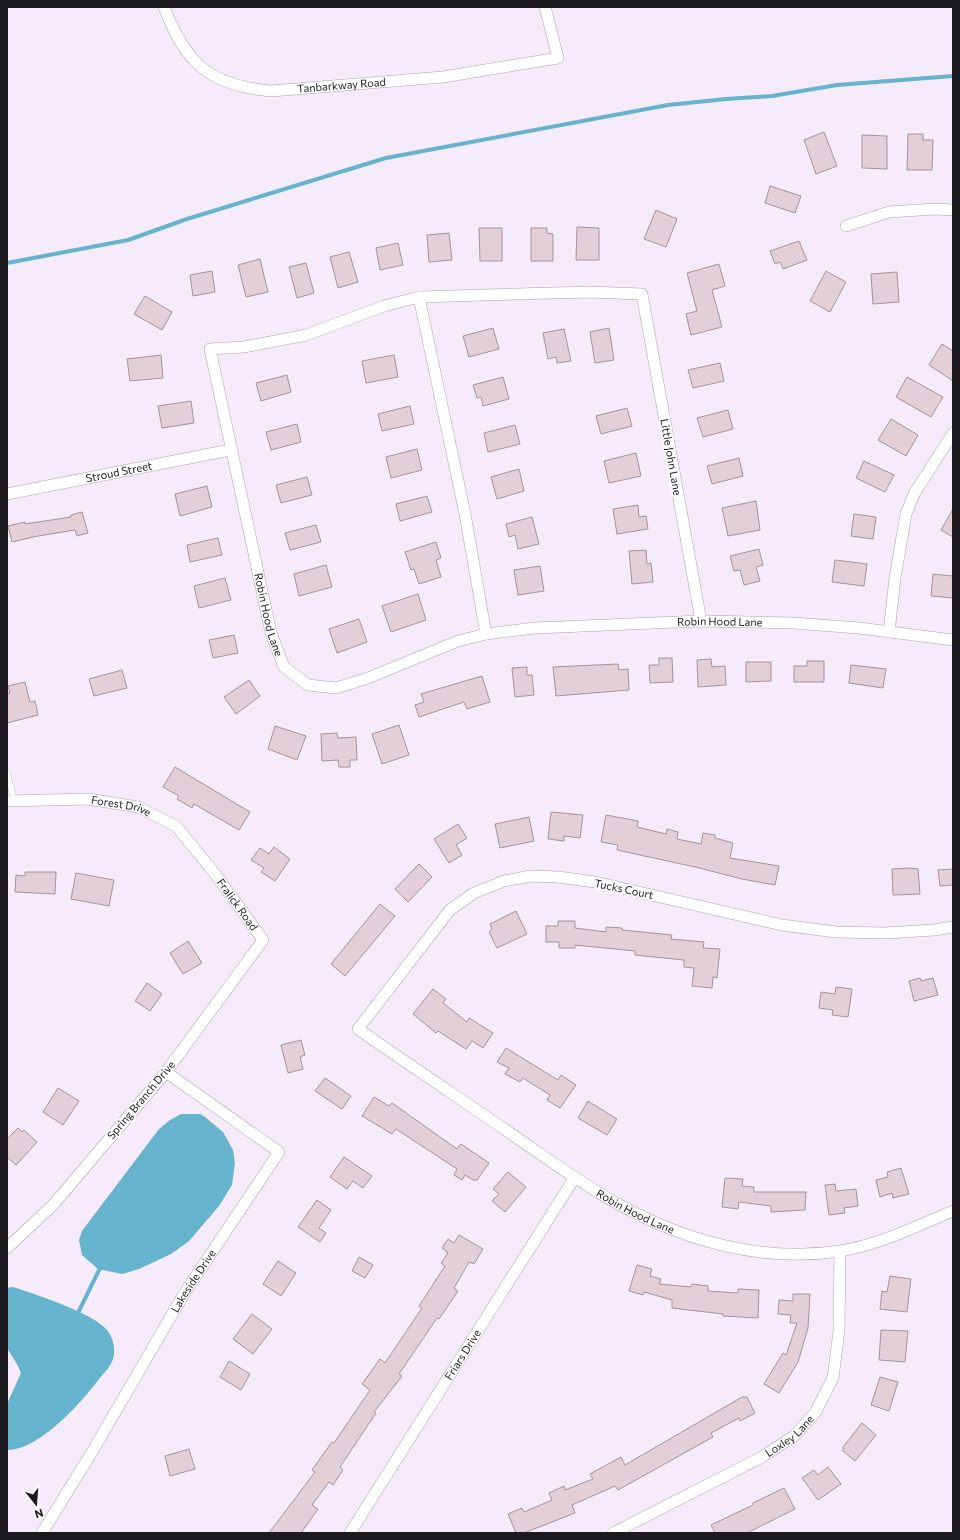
<svg xmlns="http://www.w3.org/2000/svg" width="960" height="1540" viewBox="0 0 960 1540" font-family="Commissioner,sans-serif">
<style>
.water{fill:#65b3cd}
.lines{fill:none;stroke-linecap:round;stroke-linejoin:round}
.stream{stroke:#65b3cd;stroke-width:4}
.building{fill:#e2cfd7;stroke:#a4939a}
.service-casing{stroke:#aba1b0;stroke-width:6}
.minor-casing{stroke:#aba1b0;stroke-width:12}
.service{stroke:#fff;stroke-width:5.5}
.minor{stroke:#fff;stroke-width:11}
.labels{text-anchor:middle;stroke-width:4;stroke-linejoin:round;paint-order:stroke}
.street-label{font-size:11px;fill:#1d1a1f;stroke:#fefcff}
</style>
<rect width="100%" height="100%" fill="#f5ebfb"/>
<path class="water" d="M181,1114H200L205,1117L223,1132L233,1150L235,1163L232,1185L219,1206L189,1241L171,1254L139,1269L122,1274L98,1269L82,1255L79,1240L82,1231L159,1129L170,1120Z
M13,1287C35,1294 93,1313 107,1330C113,1337 116,1350 113,1359C111,1366 104,1373 99,1379C82,1402 40,1449 9,1450L7,1449V1404L21,1373L18,1366L7,1348V1288Z"/>
<g class="lines">
<path class="stream" d="M7,263L128,240L187,219L386,158L668,105L726,99L772,96L837,85L953,76
M76,1317L101,1266"/>
</g>
<path class="building" d="M824,132L837,166L816,174L804,140Z
M908,134H923V140H933L932,170H907Z
M862,135L887,136V169L862,168Z
M770,186L801,196L795,213L765,203Z
M656,210L677,219L666,247L644,239Z
M577,227L599,228V260H576Z
M479,228H502V261H480Z
M531,228H547V233L553,234V261H531Z
M449,233L452,260L429,262L427,235Z
M799,241L807,260L783,269L780,262L775,264L770,251Z
M398,243L403,265L380,270L376,248Z
M349,252L358,282L338,288L330,257Z
M260,259L268,292L246,297L238,265Z
M306,263L314,293L297,298L289,267Z
M719,264L725,286L712,290L722,327L691,335L686,314L697,311L687,273Z
M212,271L215,292L193,296L190,275Z
M826,271L846,282L830,312L810,301Z
M897,272L899,302L873,304L871,274Z
M145,296L172,312L162,330L134,314Z
M493,328L499,349L469,357L463,336Z
M609,328L614,360L595,363L590,332Z
M564,329L571,361L557,363L556,357L548,359L543,333Z
M942,344L953,351V381L929,365Z
M161,355L163,378L130,381L127,359Z
M394,355L398,377L366,383L362,361Z
M720,363L724,381L693,388L688,370Z
M287,375L291,392L261,401L256,383Z
M503,377L509,399L483,406L481,397L477,398L473,385Z
M907,377L943,397L931,417L896,397Z
M191,401L194,423L162,428L158,406Z
M410,406L414,424L382,431L378,414Z
M627,408L632,426L601,434L596,416Z
M728,410L733,429L703,437L697,418Z
M891,419L918,435L906,456L878,440Z
M297,424L301,442L271,450L266,432Z
M515,425L520,444L488,452L484,433Z
M417,449L422,470L391,478L386,457Z
M636,453L641,476L609,483L604,461Z
M739,458L743,476L712,484L707,466Z
M864,461L894,475L885,492L856,478Z
M519,469L524,491L497,499L491,477Z
M307,477L312,495L281,503L276,485Z
M207,486L212,507L180,516L175,494Z
M427,496L432,512L400,521L396,504Z
M756,501L760,530L728,536L722,508Z
M638,505L639,517L646,516L648,529L617,534L613,509Z
M953,509V537L941,530Z
M82,512L88,533L77,536L75,530L38,536L12,542L8,526L25,522V524L71,517V515Z
M854,514L876,517L873,539L851,536Z
M532,517L539,544L518,549L515,535L509,537L506,524Z
M316,525L321,542L290,550L285,533Z
M218,538L222,555L190,562L187,545Z
M436,542L441,558L436,560L441,577L419,584L414,569L411,570L405,552Z
M759,549L763,565L756,567L760,581L744,585L740,570L734,571L730,556Z
M646,550L647,564L651,563L653,582L632,584L629,551Z
M835,560L867,564L864,586L832,582Z
M326,565L332,587L299,596L294,574Z
M540,566L544,591L518,595L514,570Z
M933,574L953,576V598L931,596Z
M225,578L231,600L199,608L194,586Z
M418,594L426,620L391,632L382,606Z
M359,619L367,642L337,653L329,629Z
M234,635L238,653L213,658L209,640Z
M659,658H672L673,682L650,683L649,665H659Z
M711,659L712,667L725,666L726,685L698,687L697,660Z
M807,661H824V682H794V666H807Z
M746,662H771V681L746,682Z
M618,664L619,670L628,669L629,690L556,696L553,667Z
M851,665L886,669L883,688L849,683Z
M527,667V675H532L534,695L515,697L512,668Z
M122,670L127,688L94,696L89,679Z
M482,676L490,702L467,709L464,702L419,717L415,705L424,702L421,694Z
M249,680L260,696L236,714L224,697Z
M25,682L30,702L35,701L38,715L7,723V694L10,693L8,686Z
M399,725L409,755L382,764L372,734Z
M275,726L306,736L297,760L268,749Z
M337,733L338,738L356,737L357,760H350V767H339L338,760L322,761L321,734Z
M175,767L250,812L239,830L194,804L192,808L177,799L179,796L163,787Z
M551,812L583,815L580,838L564,836V841L548,839Z
M606,815L638,821L637,827L666,834L667,829L678,832L677,839L701,844L703,833L715,835V838L733,843L730,858L779,866L775,885L742,879L695,867L617,850L618,845L601,842Z
M529,817L534,841L500,848L495,824Z
M458,824L467,838L456,845L462,855L449,863L434,839Z
M274,847L290,859L275,881L261,872L264,868L251,860L260,848L269,854Z
M419,864L432,877L408,902L395,889Z
M910,868L918,869L920,894L893,895L892,869Z
M953,869V885L940,886L938,870Z
M25,872H56L55,894L15,892L16,875L25,876Z
M76,873L114,880L109,906L71,899Z
M380,904L395,916L345,976L331,964Z
M516,911L527,934L497,948L489,932L492,929L490,924Z
M558,921H575V928L606,932V927L622,928V930L672,935L671,939L704,942L703,948L720,949L717,978L713,977L712,988L692,986L694,968L684,967V960L635,955V951L575,945V948H559V942H546V926H558Z
M188,941L202,963L183,974L170,953Z
M920,978L921,981L933,978L938,995L914,1001L909,981Z
M147,983L162,994L150,1011L135,1001Z
M836,987L852,989L848,1017L832,1015L833,1010L819,1008L821,992L835,994Z
M433,989L446,999L443,1003L467,1022L469,1018L493,1033L483,1048L472,1041L466,1049L438,1031L436,1033L413,1014Z
M301,1040L305,1055L300,1057L303,1069L288,1073L281,1045Z
M506,1048L558,1080L561,1075L576,1085L560,1108L547,1100L550,1095L523,1078L520,1082L505,1074L509,1068L497,1062Z
M325,1078L351,1096L342,1109L315,1091Z
M58,1088L79,1101L63,1125L43,1112Z
M374,1097L389,1106L392,1103L457,1149L461,1144L489,1163L477,1180H473L465,1175L462,1180L454,1175L457,1169L396,1129L392,1134L362,1116Z
M588,1101L617,1119L607,1135L578,1118Z
M18,1128L22,1132L24,1130L37,1142L16,1165L7,1157V1139Z
M344,1157L372,1176L363,1188L353,1181L347,1189L330,1177Z
M901,1168L909,1194L893,1198L892,1193L880,1197L876,1180L888,1177L887,1172Z
M508,1172L526,1187L505,1212L492,1201L499,1194L493,1189Z
M725,1178L743,1179L742,1186L754,1187V1192H806L805,1210L771,1212V1206L739,1202L738,1209L722,1207Z
M835,1184L836,1191L856,1189L858,1206L844,1208L845,1213L829,1215L825,1185Z
M317,1200L331,1210L319,1228L326,1233L320,1242L298,1227Z
M459,1235L483,1249L474,1264L469,1262L454,1288L458,1291L439,1319L437,1318L399,1374L402,1376L374,1412L376,1413L340,1467L343,1470L333,1485L329,1482L312,1505L318,1509L301,1533H269L315,1472L312,1470L332,1442L334,1443L370,1390L362,1384L380,1359L385,1363L422,1308L419,1306L445,1266L441,1263L448,1253L442,1248L448,1239L454,1243Z
M359,1257L373,1265L365,1278L352,1271Z
M278,1261L296,1273L281,1296L263,1284Z
M637,1265L652,1269L650,1276L661,1279L659,1284L691,1287L692,1284L708,1286V1291L738,1293V1289L759,1290L758,1318L723,1316V1314L672,1308V1300L644,1292L643,1295L629,1291Z
M890,1276L911,1279L907,1312L880,1309L882,1291L887,1292Z
M793,1294H810L808,1328L798,1362L779,1393L764,1384L783,1353L786,1355L797,1323H790L791,1315L778,1314L779,1300L793,1301Z
M252,1314L272,1329L253,1354L233,1339Z
M881,1330L908,1331L905,1362L879,1360Z
M229,1361L250,1374L241,1390L220,1377Z
M880,1377L898,1382L889,1411L871,1405Z
M742,1397H747L755,1413L740,1421L739,1418L711,1433L713,1437L618,1490L615,1486L572,1505L575,1513L524,1533H516L508,1514L522,1508L524,1512L552,1500L549,1493L564,1486L565,1490L593,1479L590,1474L621,1457L625,1465Z
M862,1423L876,1435L855,1461L843,1451V1447Z
M189,1449L195,1469L170,1476L165,1456Z
M828,1467L841,1484L818,1500L802,1478L814,1470L818,1475Z
M784,1488L795,1509L747,1533H715L711,1525L753,1505V1503Z"/>
<g class="lines">
<g class="service-casing">
<path id="service" d="M7,772L14,801"/>
</g>
<g class="minor-casing">
<g id="minor">
<path id="s1" d="M164,7C186,64 209,85 271,91L443,77L558,58L545,7"/>
<path d="M846,226L889,212L935,209L953,210"/>
<path d="M419,297L465,514L486,634"/>
<path id="s2" d="M7,494L230,450"/>
<path id="s3" d="M701,621L642,294L588,292L419,297L384,306L306,335L244,347L210,349L271,633L284,667L308,685L336,688L368,678L458,641L486,634L535,628L701,621L793,623L859,628L953,640"/>
<path d="M889,632L895,578L906,514L914,494L953,433"/>
<path id="s4" d="M7,801L88,799L138,807L176,826L216,875L263,940L166,1072L53,1205L7,1248"/>
<path id="s5" d="M953,927L934,930L886,933L836,932L782,925L595,882L558,877L531,876L504,881L474,893L450,910L358,1029C408,1064 459,1098 510,1133C545,1157 580,1183 618,1204C685,1241 763,1263 840,1251C879,1245 917,1226 953,1211"/>
<path id="s6" d="M42,1533L92,1452L184,1294L279,1152L166,1072"/>
<path id="s7" d="M350,1533L575,1177"/>
<path id="s8" d="M613,1533L762,1457L794,1436L815,1413L833,1378L839,1331L840,1251"/>
</g>
</g>
<use href="#service" class="service"/>
<use href="#minor" class="minor"/>
</g>
<g class="labels">
<g class="street-label">
<text dy="4" stroke="none"><textPath href="#s1" startOffset="217">Tanbarkway Road</textPath></text>
<text transform="translate(671 457) rotate(80)" y="4">Little John Lane</text>
<text dy="4" stroke="none"><textPath href="#s2" startOffset="114">Stroud Street</textPath></text>
<text dy="4" stroke="none"><textPath href="#s3" startOffset="1044">Robin Hood Lane</textPath></text>
<text dy="4" stroke="none"><textPath href="#s3" startOffset="1551">Robin Hood Lane</textPath></text>
<text dy="4" stroke="none"><textPath href="#s4" startOffset="115">Forest Drive</textPath></text>
<text transform="translate(624 889) rotate(12)" y="4">Tucks Court</text>
<text dy="4" stroke="none"><textPath href="#s4" startOffset="274">Fralick Road</textPath></text>
<text transform="translate(141 1100) rotate(-50)" y="4">Spring Branch Drive</text>
<text dy="4" stroke="none"><textPath href="#s5" startOffset="1000">Robin Hood Lane</textPath></text>
<text dy="4" stroke="none"><textPath href="#s6" startOffset="294">Lakeside Drive</textPath></text>
<text dy="4" stroke="none"><textPath href="#s7" startOffset="211">Friars Drive</textPath></text>
<text dy="4" stroke="none"><textPath href="#s8" startOffset="202">Loxley Lane</textPath></text>
</g>
</g>
<rect width="960" height="1540" fill="none" stroke="#1d1a1f" stroke-width="16"/>
<g transform="translate(36 1504) rotate(163)" stroke="#fefcff" stroke-width="3" paint-order="stroke">
<path d="M0-3L7 15L0 10L-7 15Z" fill="#1d1a1f"/>
<text y="-6" font-size="11" font-weight="bold" text-anchor="middle" fill="#1d1a1f">N</text>
</g>
</svg>
